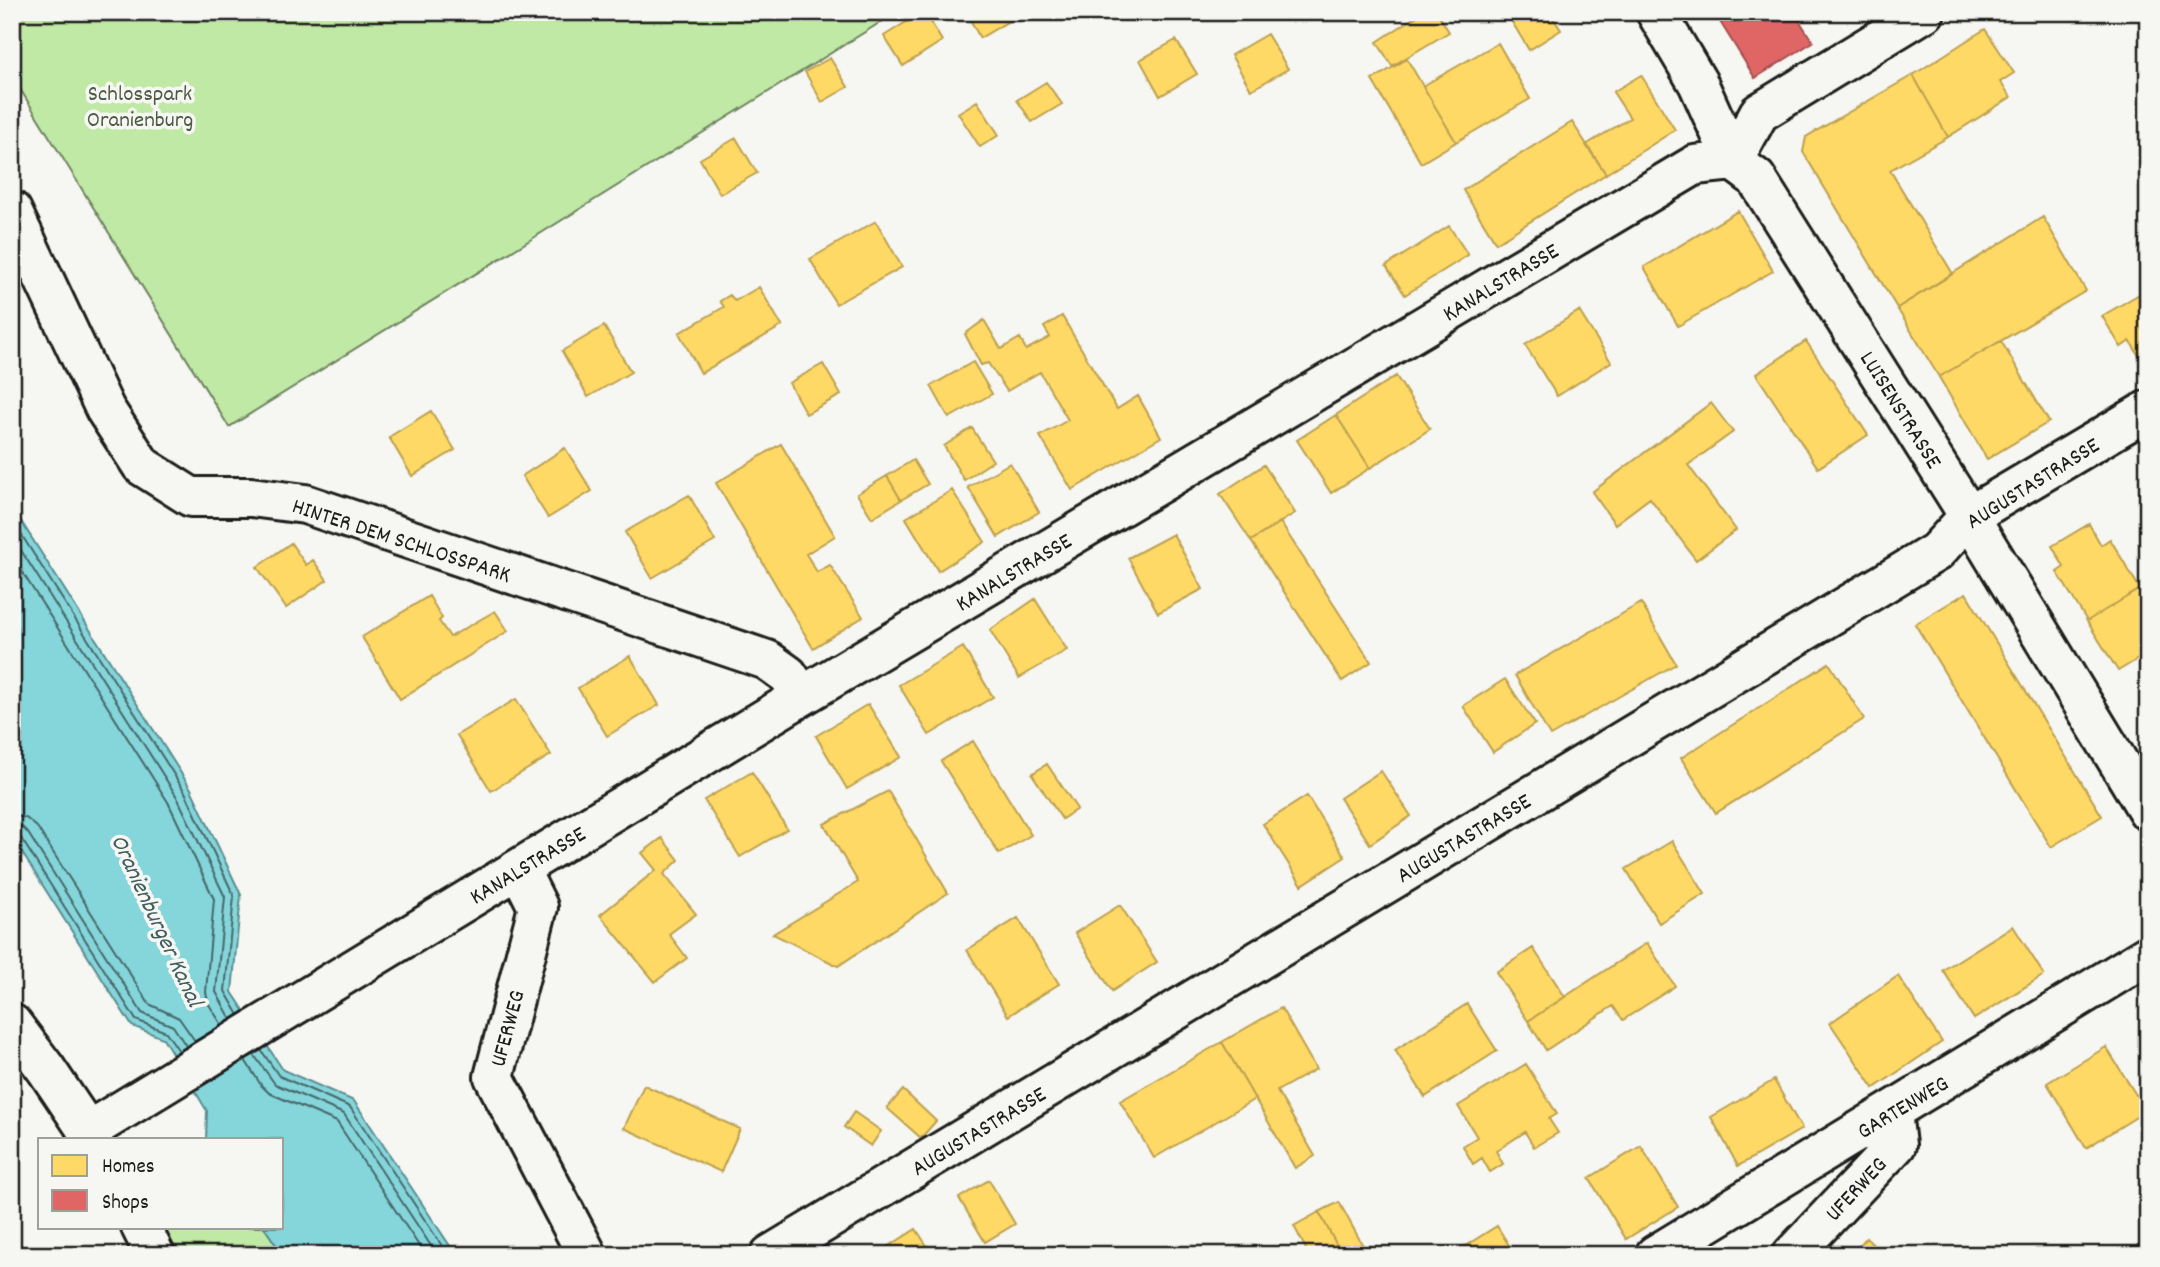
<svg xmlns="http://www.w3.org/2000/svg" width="2160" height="1267" viewBox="0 0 2160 1267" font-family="Dekko,sans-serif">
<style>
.green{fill:#c0e9a5;stroke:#6e8260;stroke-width:2}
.water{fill:#84d6db;stroke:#5a8c8f;stroke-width:2}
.homes{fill:#ffd966;stroke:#bba050;stroke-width:2}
.shops{fill:#e06666;stroke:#a55050;stroke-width:2}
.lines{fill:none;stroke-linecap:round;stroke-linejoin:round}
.shore{stroke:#466668;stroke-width:2}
.minor-casing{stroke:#1c1c1c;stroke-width:44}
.minor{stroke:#f6f6f2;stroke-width:38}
.labels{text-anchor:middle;stroke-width:7;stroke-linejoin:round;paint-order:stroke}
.park-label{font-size:23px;fill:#4d5a45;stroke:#f6f6f2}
.street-label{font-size:23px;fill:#1c1c1c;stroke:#f6f6f2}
.water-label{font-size:24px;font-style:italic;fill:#405d5f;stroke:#f6f6f2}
</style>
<rect width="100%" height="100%" fill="#f6f6f2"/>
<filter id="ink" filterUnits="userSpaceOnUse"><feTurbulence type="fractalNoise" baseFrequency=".0143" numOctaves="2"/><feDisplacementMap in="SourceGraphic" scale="14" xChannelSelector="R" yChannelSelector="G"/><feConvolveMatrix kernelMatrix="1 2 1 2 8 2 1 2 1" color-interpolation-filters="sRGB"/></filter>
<g filter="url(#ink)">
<path class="green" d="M12,12H897L229,427L12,76Z
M120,1227H264L283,1255H136Z"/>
<path class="water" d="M12,507L191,789L241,895L232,992L283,1070L354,1101L456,1255H283L264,1227H282V1139H206L207,1111L163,1038L132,1026L12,837Z"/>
<path class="homes" d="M922,12H925L942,41L903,66L884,36Z
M966,12H1015L1017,16L980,38Z
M1423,12H1437L1449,32L1392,66L1377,42Z
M1506,12H1549L1561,30L1529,50Z
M1985,29L2014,73L2000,82L2011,97L1948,137L1913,75Z
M1267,34L1288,69L1251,90L1231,55Z
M1176,40L1197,74L1160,96L1140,60Z
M1498,43L1530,99L1456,142L1423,86Z
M830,58L848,87L822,102L805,72Z
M1407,59L1456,142L1421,163L1372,80Z
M1641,75L1675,130L1606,174L1586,145L1630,118L1613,92Z
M1913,75L1948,137L1890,170L1953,274L1897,308L1803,152L1806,137Z
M1046,82L1062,104L1032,122L1017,100Z
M977,101L999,135L980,147L958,113Z
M1572,122L1606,174L1496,243L1463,190Z
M736,138L757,173L720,194L700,159Z
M1738,211L1773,271L1678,326L1644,267Z
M2043,217L2086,291L1939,377L1897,308Z
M876,221L902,267L836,304L810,259Z
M1449,226L1468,255L1405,295L1386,266Z
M759,287L782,326L701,373L679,333L724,307L720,301L730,295L735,301Z
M2148,289V369H2147L2130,341L2121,347L2102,316Z
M1579,311L1611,362L1557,396L1525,345Z
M1062,316L1117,409L1138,396L1161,437L1072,490L1040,436L1068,420L1040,372L1007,391L988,363L981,365L965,334L984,320L1001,349L1020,338L1026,350L1050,337L1044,327Z
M604,326L631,372L588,397L562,351Z
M1806,341L1868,435L1818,468L1756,374Z
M2001,341L2049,422L1987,459L1939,377Z
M973,362L992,394L949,418L931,386Z
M823,364L841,395L806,414L789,383Z
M1396,376L1430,429L1370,468L1336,415Z
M1711,403L1733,432L1688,465L1736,530L1696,560L1650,498L1615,524L1592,492Z
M431,411L455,450L412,476L389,437Z
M1336,415L1370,468L1331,493L1297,440Z
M972,428L993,461L964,480L944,446Z
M781,444L835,536L806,554L817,572L830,565L863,617L813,648L716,483Z
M565,448L592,491L548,518L522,476Z
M913,460L928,484L901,500L887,476Z
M1010,463L1039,512L998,537L968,487Z
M1264,465L1295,513L1251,541L1220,494Z
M887,476L901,500L872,518L857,494Z
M952,490L985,542L938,571L906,518Z
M689,495L715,541L652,578L625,532Z
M1280,522L1371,662L1342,681L1251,541Z
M2089,524L2101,545L2110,539L2140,589L2087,621L2057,572L2064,567L2052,546Z
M1173,534L1203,589L1158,613L1128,558Z
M291,543L306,565L313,560L327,580L286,608L257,567Z
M2140,589L2148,602V653L2118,671L2087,621Z
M1966,593L2102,816L2051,847L1915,624Z
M429,596L442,618L439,621L450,637L495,611L508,631L400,699L362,637Z
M1035,599L1067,650L1019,678L990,630Z
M1641,603L1676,664L1550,736L1515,675Z
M963,647L993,697L929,735L899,685Z
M630,656L659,705L607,736L578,688Z
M1829,663L1864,719L1716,813L1681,758Z
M1505,679L1535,724L1493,752L1463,706Z
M516,699L551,755L491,791L457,735Z
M868,704L901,757L847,789L816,736Z
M973,741L1031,835L999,854L941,761Z
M1047,764L1077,809L1062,819L1032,774Z
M1381,771L1411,816L1370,844L1340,798Z
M752,772L787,829L740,857L704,800Z
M888,791L948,893L838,966L773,934L858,882L824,824Z
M1307,796L1345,857L1302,885L1263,824Z
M662,838L679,860L664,874L696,914L669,934L687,958L655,982L600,915L656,870L642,853Z
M1672,841L1705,894L1659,923L1626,869Z
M1120,905L1157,962L1112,991L1075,933Z
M1018,918L1059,984L1008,1016L967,950Z
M2013,926L2044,975L1974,1019L1943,970Z
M1647,943L1675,986L1623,1020L1613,1006L1546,1050L1528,1021Z
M1533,948L1565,997L1528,1021L1496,972Z
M1898,976L1942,1042L1874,1088L1830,1023Z
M1467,1004L1497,1051L1425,1097L1395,1050Z
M1281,1008L1316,1069L1277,1091L1315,1156L1295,1168L1222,1042Z
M1222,1042L1255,1099L1154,1158L1120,1101Z
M2106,1047L2146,1111L2086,1148L2047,1083Z
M1526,1064L1557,1114L1549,1119L1558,1133L1534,1147L1525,1132L1496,1151L1503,1164L1490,1172L1482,1158L1473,1164L1463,1146L1477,1137L1458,1106Z
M1774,1080L1802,1129L1738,1166L1711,1117Z
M644,1085L740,1129L721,1172L624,1128Z
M903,1090L936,1121L921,1138L887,1108Z
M854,1112L881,1131L871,1146L844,1127Z
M1641,1146L1678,1207L1626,1239L1589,1178Z
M989,1180L1015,1224L985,1242L959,1198Z
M1339,1202L1368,1255H1342L1319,1212Z
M1319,1212L1342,1255H1309L1294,1226Z
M1497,1226L1515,1255H1451Z
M916,1229L933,1255H878L877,1254Z
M1866,1238L1884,1255H1851Z"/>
<path class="shops" d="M1714,12H1812L1799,20L1813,42L1755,78Z"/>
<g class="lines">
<path class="shore" d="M12,520L185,792L234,896L225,991L239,1015
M12,536L177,797L225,897L216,992L231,1019
M12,556L168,802L214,899L206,992L208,1003L222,1025
M12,815L26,818L37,827L149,1004L179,1018L195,1041
M12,825L22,827L28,833L142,1013L173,1026L186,1046
M12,834L21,838L136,1020L166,1032L179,1051
M261,1050L279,1076L350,1107L448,1255
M254,1055L275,1084L344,1114L437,1255
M245,1060L261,1085L269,1093L337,1122L425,1255"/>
<g class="minor-casing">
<path id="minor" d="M1656,12L1698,83L1733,161L1756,178L1969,516L2148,811
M1733,161L1759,113L1925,12
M12,211L105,409L142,466L191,497H251L305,504L767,660L788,675L802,696
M519,869L538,907L494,1077L587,1255
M12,1024L46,1069L93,1139
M88,1131L802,696L1695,165L1733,161
M141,1227L155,1255
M770,1255L1936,552L1969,516L2148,410
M1655,1255L2148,955
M1792,1255L1896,1145L1892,1112"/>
</g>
<use href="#minor" class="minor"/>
</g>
</g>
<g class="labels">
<g class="park-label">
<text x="140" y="100">Schlosspark<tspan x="140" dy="26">Oranienburg</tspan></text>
</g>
<g class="street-label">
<text transform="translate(1500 281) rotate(-31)" y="8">KANALSTRASSE</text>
<text transform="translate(1902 409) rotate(58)" y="8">LUISENSTRASSE</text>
<text transform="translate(2032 482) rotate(-32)" y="8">AUGUSTASTRASSE</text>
<text transform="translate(402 539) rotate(18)" y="8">HINTER DEM SCHLOSSPARK</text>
<text transform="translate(1013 571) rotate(-31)" y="8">KANALSTRASSE</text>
<text transform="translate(1463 837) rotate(-31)" y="8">AUGUSTASTRASSE</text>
<text transform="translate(527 864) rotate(-31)" y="8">KANALSTRASSE</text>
<text transform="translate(506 1028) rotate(-75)" y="8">UFERWEG</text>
<text transform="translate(1902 1106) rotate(-31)" y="8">GARTENWEG</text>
<text transform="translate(978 1130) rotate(-31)" y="8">AUGUSTASTRASSE</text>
<text transform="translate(1855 1188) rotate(-47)" y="8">UFERWEG</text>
</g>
<g class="water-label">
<text transform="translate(158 920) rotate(65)" y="8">Oranienburger Kanal</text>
</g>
</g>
<rect width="2160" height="1267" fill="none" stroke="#f6f6f2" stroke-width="42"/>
<rect x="21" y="21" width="2118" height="1225" fill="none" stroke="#1c1c1c" stroke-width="2.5" filter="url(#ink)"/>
<rect x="38" y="1138" width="245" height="91" fill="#f6f6f2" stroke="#9f9f9c" stroke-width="2"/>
<rect x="52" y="1155" width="35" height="21" fill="#ffd966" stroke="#9f9f9c" stroke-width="2"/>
<text x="102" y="1172" font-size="21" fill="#1c1c1c">Homes</text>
<rect x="52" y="1190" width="35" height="21" fill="#e06666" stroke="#9f9f9c" stroke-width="2"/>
<text x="102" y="1208" font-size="21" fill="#1c1c1c">Shops</text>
</svg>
